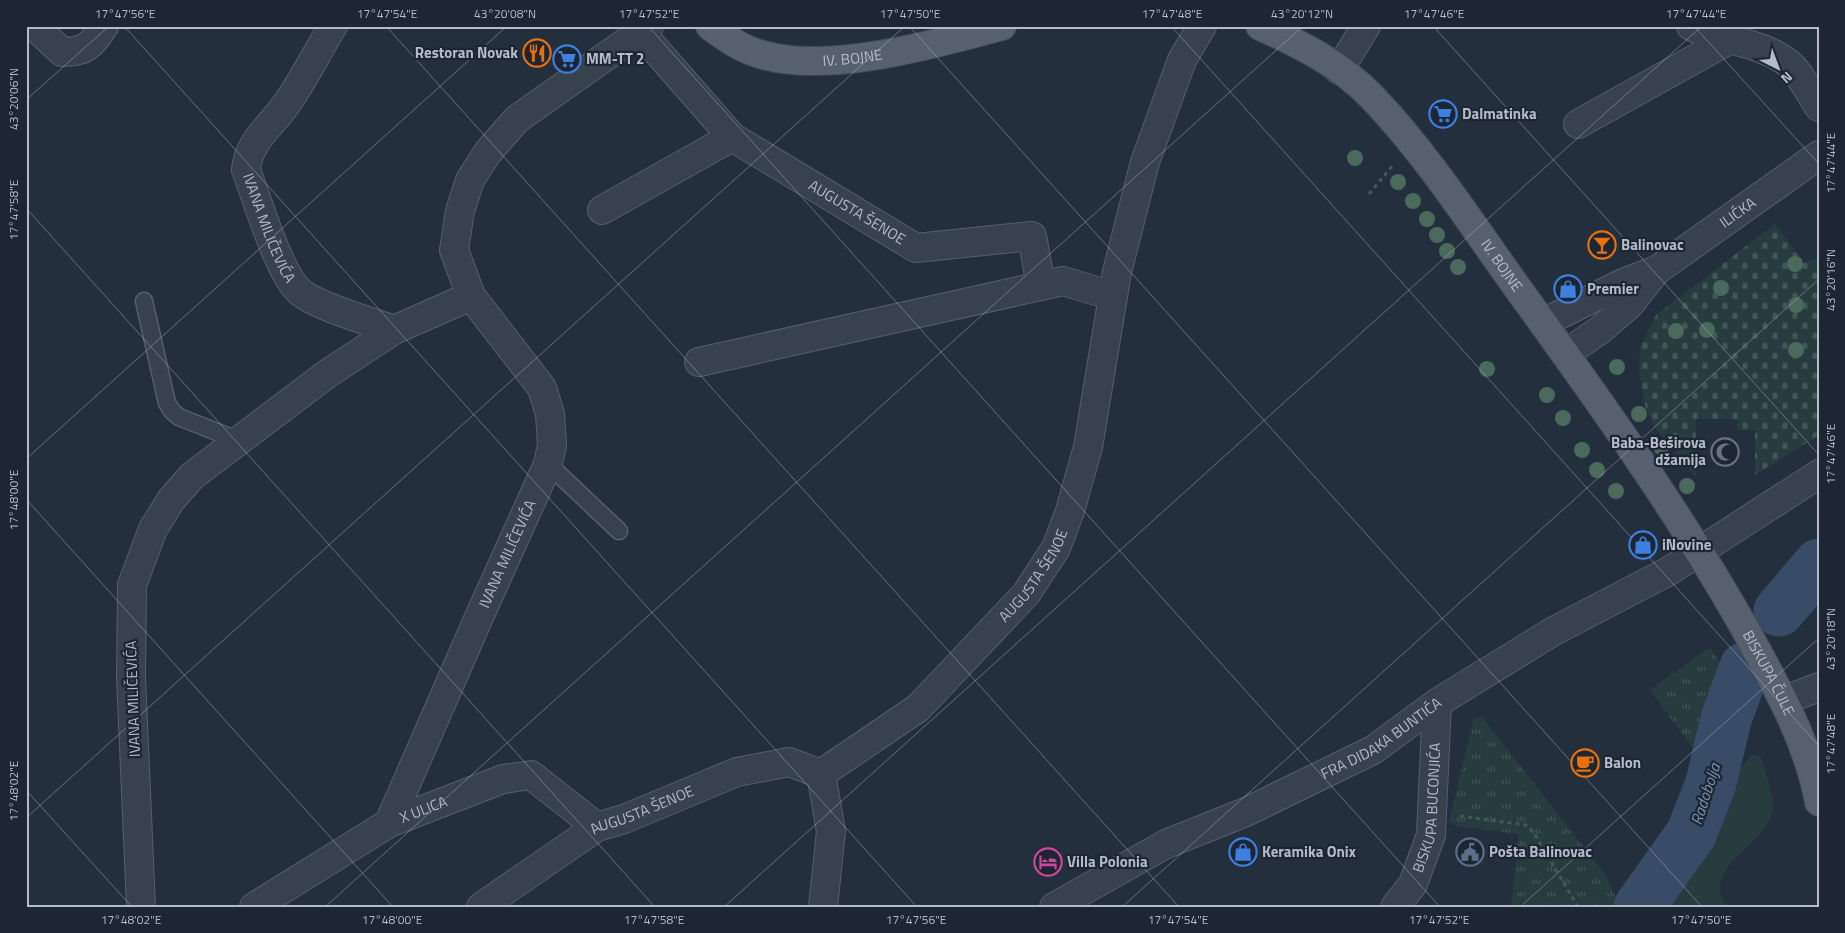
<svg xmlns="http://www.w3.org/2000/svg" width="1845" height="933" viewBox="0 0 1845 933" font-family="'Titillium Web',sans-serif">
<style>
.grass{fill:#263c3f}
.cemetery{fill:url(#cemetery-stones)}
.park{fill:url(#park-tufts)}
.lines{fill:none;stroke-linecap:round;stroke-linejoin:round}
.river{stroke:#394c67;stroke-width:51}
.lane-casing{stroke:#565f6c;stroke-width:19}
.street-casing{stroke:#565f6c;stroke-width:30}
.primary-casing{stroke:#414a57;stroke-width:30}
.path{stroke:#44595c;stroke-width:3;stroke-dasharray:4 4;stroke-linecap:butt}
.lane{stroke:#38414e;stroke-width:16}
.street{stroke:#38414e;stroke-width:28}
.primary{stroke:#56606e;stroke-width:28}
.tree{fill:#4b6a5d}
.ticks{fill:none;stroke:#b4bcc9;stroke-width:1;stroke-opacity:0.45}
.labels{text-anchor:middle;stroke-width:4.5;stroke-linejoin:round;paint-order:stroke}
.poi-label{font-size:15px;font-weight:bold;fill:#b4bcc9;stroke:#1d2633;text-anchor:start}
.street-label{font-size:15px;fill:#b4bcc9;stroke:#1d2633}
.water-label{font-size:16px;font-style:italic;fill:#7c92b1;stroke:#1d2633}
.neatline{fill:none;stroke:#b4bcc9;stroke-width:2}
.ticks-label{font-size:12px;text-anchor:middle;fill:#b4bcc9}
</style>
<defs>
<pattern id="cemetery-stones" width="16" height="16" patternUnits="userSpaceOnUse" patternTransform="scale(1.25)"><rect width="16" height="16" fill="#263c3f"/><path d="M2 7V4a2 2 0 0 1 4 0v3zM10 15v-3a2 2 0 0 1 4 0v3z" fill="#435659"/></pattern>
<pattern id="park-tufts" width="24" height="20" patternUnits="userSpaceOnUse" patternTransform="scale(1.25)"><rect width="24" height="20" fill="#263c3f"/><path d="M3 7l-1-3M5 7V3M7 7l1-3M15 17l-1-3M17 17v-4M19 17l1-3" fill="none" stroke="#435659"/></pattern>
</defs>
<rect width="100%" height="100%" fill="#242f3e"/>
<path class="grass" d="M1752,754L1761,757C1764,768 1775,799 1773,810C1767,844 1699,867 1727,907H1648L1697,839L1741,768Z"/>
<path class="cemetery" d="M1775,224L1804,263L1819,258V435L1755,475V430H1737V419H1696L1695,475L1654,427L1645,405L1639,373L1640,347L1656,315Z"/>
<path class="park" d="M1710,647L1731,679L1725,703L1703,762L1650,690Z
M1482,717L1605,874L1620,907H1511L1519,834L1455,826L1449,821L1474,718Z"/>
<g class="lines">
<path class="river" d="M1779,611L1819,564
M1639,907L1691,834L1711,783L1726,719L1745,667"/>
<g class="lane-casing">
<path id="lane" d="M144,301L167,403L172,411L179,417L237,440
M548,464L619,531"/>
</g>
<g class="street-casing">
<g id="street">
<path d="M34,26L62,52C86,52 91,46 104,26"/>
<path id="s1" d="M333,26C317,52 303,81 285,106C270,127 248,142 246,170C257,199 278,270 298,290C312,305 372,322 394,330"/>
<path d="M1691,26C1721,41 1760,41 1788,63C1799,71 1811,95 1819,107"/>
<path id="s2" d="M641,33L732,137L916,248L1032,236L1041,286"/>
<path d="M1339,70L1366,26"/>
<path d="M1578,124L1729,40"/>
<path d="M602,210L732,137"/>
<path id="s3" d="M1543,323L1625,282L1657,270L1819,155"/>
<path d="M1565,354L1600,330L1629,305L1656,271"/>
<path d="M699,362L1063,281L1113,296"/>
<path d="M1785,700L1819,687"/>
<path id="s4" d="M821,774L918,708L1026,594L1056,548L1070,511L1088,447L1117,272L1145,162L1182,60L1202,26"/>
<path id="s5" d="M389,823L479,617L548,464L552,445L550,414L542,388L471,296L454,250L460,211L470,180L488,152L517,119L649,26"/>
<path d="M141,907L131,677L132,585L153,529L171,500L192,476L327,374L394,330L471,296"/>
<path id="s6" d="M254,907L389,823L503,779L531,775L597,827"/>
<path id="s7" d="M481,907L597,827L624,819L737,772L789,762L821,774L831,831L823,907"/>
<path id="s8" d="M1054,907L1166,844L1246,812L1373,750L1437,703L1552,632L1669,571L1819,474"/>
<path id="s9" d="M1395,907L1413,884L1431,835L1437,703"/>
</g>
</g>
<g class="primary-casing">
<g id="primary">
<path id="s10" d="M710,26C726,38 743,50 763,55C829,74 936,44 1002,26"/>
<path id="s11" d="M1260,26C1300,44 1340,64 1371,96C1427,154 1472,225 1519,290C1600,402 1682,516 1749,636C1778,689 1808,742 1819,802"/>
</g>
</g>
<path class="path" d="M1369,194L1394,164
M1460,816L1526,825L1534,833L1578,907"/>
<use href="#lane" class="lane"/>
<use href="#street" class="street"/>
<use href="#primary" class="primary"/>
</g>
<g class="tree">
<circle cx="1355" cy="158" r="8"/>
<circle cx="1398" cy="182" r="8"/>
<circle cx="1413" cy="201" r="8"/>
<circle cx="1427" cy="219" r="8"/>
<circle cx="1437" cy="235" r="8"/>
<circle cx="1447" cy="251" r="8"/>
<circle cx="1795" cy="264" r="8"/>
<circle cx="1458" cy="267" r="8"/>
<circle cx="1721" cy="288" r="8"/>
<circle cx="1796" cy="305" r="8"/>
<circle cx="1707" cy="330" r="8"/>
<circle cx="1676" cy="331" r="8"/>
<circle cx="1796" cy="350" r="8"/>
<circle cx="1617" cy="367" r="8"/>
<circle cx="1487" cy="369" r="8"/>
<circle cx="1547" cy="395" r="8"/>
<circle cx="1639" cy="414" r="8"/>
<circle cx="1563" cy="418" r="8"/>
<circle cx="1661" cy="447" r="8"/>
<circle cx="1582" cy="450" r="8"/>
<circle cx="1597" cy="470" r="8"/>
<circle cx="1687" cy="486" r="8"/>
<circle cx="1616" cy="491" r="8"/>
</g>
<path class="ticks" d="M124,26L917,907M386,26L1179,907M648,26L1440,907M909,26L1702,907M1171,26L1819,746M1433,26L1819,455M1694,26L1819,164M26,100L109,26M26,208L655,907M26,459L507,26M26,499L393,907M26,790L132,907M26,818L905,26M325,907L1303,26M724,907L1702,26M1122,907L1819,279M1520,907L1819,638"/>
<defs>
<g id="restaurant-ring" transform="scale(1.4375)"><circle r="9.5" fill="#1d2633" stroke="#e8710a" stroke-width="1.5"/><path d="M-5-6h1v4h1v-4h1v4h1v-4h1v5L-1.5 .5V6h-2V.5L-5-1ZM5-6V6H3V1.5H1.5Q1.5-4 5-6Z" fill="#e8710a"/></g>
<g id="supermarket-ring" transform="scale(1.4375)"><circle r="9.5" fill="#1d2633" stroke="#3f7fe0" stroke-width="1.5"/><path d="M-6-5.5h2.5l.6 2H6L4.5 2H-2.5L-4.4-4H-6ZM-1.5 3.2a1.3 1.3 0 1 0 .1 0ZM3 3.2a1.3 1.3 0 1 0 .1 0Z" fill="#3f7fe0"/></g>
<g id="bar-ring" transform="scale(1.4375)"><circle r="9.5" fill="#1d2633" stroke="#e8710a" stroke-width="1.5"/><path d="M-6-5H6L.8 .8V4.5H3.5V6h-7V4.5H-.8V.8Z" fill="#e8710a"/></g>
<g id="shop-ring" transform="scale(1.4375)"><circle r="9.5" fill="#1d2633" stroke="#3f7fe0" stroke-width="1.5"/><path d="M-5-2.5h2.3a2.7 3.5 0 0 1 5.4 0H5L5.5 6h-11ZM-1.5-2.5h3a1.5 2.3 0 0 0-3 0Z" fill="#3f7fe0"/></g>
<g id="mosque-ring" transform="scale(1.4375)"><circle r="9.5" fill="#1d2633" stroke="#6b7280" stroke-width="1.5"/><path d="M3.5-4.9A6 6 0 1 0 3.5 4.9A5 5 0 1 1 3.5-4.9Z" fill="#6b7280"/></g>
<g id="cafe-ring" transform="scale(1.4375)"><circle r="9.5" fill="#1d2633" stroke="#e8710a" stroke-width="1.5"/><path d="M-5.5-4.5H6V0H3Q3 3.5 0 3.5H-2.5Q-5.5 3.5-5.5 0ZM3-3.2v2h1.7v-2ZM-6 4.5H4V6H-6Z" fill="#e8710a"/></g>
<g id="civic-ring" transform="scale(1.4375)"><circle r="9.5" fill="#1d2633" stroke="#5c6f8a" stroke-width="1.5"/><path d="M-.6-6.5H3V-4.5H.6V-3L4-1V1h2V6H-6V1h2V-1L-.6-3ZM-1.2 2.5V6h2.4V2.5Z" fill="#5c6f8a"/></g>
<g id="hotel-ring" transform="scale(1.4375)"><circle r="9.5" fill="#1d2633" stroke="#d1479c" stroke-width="1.5"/><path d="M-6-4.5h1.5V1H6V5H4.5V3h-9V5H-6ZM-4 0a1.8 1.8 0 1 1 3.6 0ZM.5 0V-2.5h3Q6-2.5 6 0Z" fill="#d1479c"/></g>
</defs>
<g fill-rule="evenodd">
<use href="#restaurant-ring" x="537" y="53"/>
<use href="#supermarket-ring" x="567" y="59"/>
<use href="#supermarket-ring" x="1443" y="114"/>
<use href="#bar-ring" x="1602" y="245"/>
<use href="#shop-ring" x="1568" y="289"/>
<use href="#mosque-ring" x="1725" y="452"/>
<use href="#shop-ring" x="1643" y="545"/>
<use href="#cafe-ring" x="1585" y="763"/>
<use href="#shop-ring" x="1243" y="852"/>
<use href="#civic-ring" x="1470" y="852"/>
<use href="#hotel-ring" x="1048" y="862"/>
</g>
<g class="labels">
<g class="poi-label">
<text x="518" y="58" text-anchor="end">Restoran Novak</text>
<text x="586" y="64">MM-TT 2</text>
<text x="1462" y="119">Dalmatinka</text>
<text x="1621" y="250">Balinovac</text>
<text x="1587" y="294">Premier</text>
<text x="1706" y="448" text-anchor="end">Baba-Beširova<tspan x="1706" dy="17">džamija</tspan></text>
<text x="1662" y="550">iNovine</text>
<text x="1604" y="768">Balon</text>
<text x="1262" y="857">Keramika Onix</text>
<text x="1489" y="857">Pošta Balinovac</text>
<text x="1067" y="867">Villa Polonia</text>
</g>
<g class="street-label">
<text dy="5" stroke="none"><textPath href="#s10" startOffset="151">IV. BOJNE</textPath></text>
<text dy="5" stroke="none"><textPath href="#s2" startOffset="284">AUGUSTA ŠENOE</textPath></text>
<text dy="5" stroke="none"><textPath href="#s3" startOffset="225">ILIĆKA</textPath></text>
<text dy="5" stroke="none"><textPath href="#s1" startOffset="232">IVANA MILIČEVIĆA</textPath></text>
<text dy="5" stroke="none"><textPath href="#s11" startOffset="346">IV. BOJNE</textPath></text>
<text dy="5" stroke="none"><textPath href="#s5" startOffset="294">IVANA MILIČEVIĆA</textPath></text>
<text dy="5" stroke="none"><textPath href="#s4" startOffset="294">AUGUSTA ŠENOE</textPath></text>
<text dy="5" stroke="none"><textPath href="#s11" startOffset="834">BISKUPA ČULE</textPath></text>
<text transform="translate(133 699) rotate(-92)" y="5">IVANA MILIČEVIĆA</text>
<text dy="5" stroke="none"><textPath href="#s8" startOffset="369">FRA DIDAKA BUNTIĆA</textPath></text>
<text dy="5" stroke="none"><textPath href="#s9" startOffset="108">BISKUPA BUCONJIĆA</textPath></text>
<text dy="5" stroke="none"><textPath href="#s6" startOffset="196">X ULICA</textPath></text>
<text dy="5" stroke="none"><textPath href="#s7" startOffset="189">AUGUSTA ŠENOE</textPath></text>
</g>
<g class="water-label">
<text transform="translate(1705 794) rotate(-72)" y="6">Radobolja</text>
</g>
</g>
<rect width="1845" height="933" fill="none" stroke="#1d2633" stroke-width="55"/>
<g transform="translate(1778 68) rotate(138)" stroke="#1d2633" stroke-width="4" paint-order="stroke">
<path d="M0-4L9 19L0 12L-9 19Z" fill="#b4bcc9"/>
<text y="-8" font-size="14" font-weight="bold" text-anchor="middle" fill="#b4bcc9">N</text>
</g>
<rect x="28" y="28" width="1790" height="878" class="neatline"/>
<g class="ticks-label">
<text x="125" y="18">17°47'56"E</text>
<text x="387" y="18">17°47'54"E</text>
<text x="505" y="18">43°20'08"N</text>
<text x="649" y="18">17°47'52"E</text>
<text x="910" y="18">17°47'50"E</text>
<text x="1172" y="18">17°47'48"E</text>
<text x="1302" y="18">43°20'12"N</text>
<text x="1434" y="18">17°47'46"E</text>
<text x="1696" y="18">17°47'44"E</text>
<text transform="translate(14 99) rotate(-90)" y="4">43°20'06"N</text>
<text transform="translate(1831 163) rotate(-90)" y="4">17°47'44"E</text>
<text transform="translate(14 210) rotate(-90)" y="4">17°47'58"E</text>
<text transform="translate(1831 280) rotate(-90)" y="4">43°20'16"N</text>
<text transform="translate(1831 454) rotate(-90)" y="4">17°47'46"E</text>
<text transform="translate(14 500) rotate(-90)" y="4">17°48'00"E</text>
<text transform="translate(1831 639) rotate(-90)" y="4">43°20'18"N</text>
<text transform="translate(1831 744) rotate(-90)" y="4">17°47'48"E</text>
<text transform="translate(14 791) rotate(-90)" y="4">17°48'02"E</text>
<text x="131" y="924">17°48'02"E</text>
<text x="392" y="924">17°48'00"E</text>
<text x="654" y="924">17°47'58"E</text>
<text x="916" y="924">17°47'56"E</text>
<text x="1178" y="924">17°47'54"E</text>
<text x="1439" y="924">17°47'52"E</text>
<text x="1701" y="924">17°47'50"E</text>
</g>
</svg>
